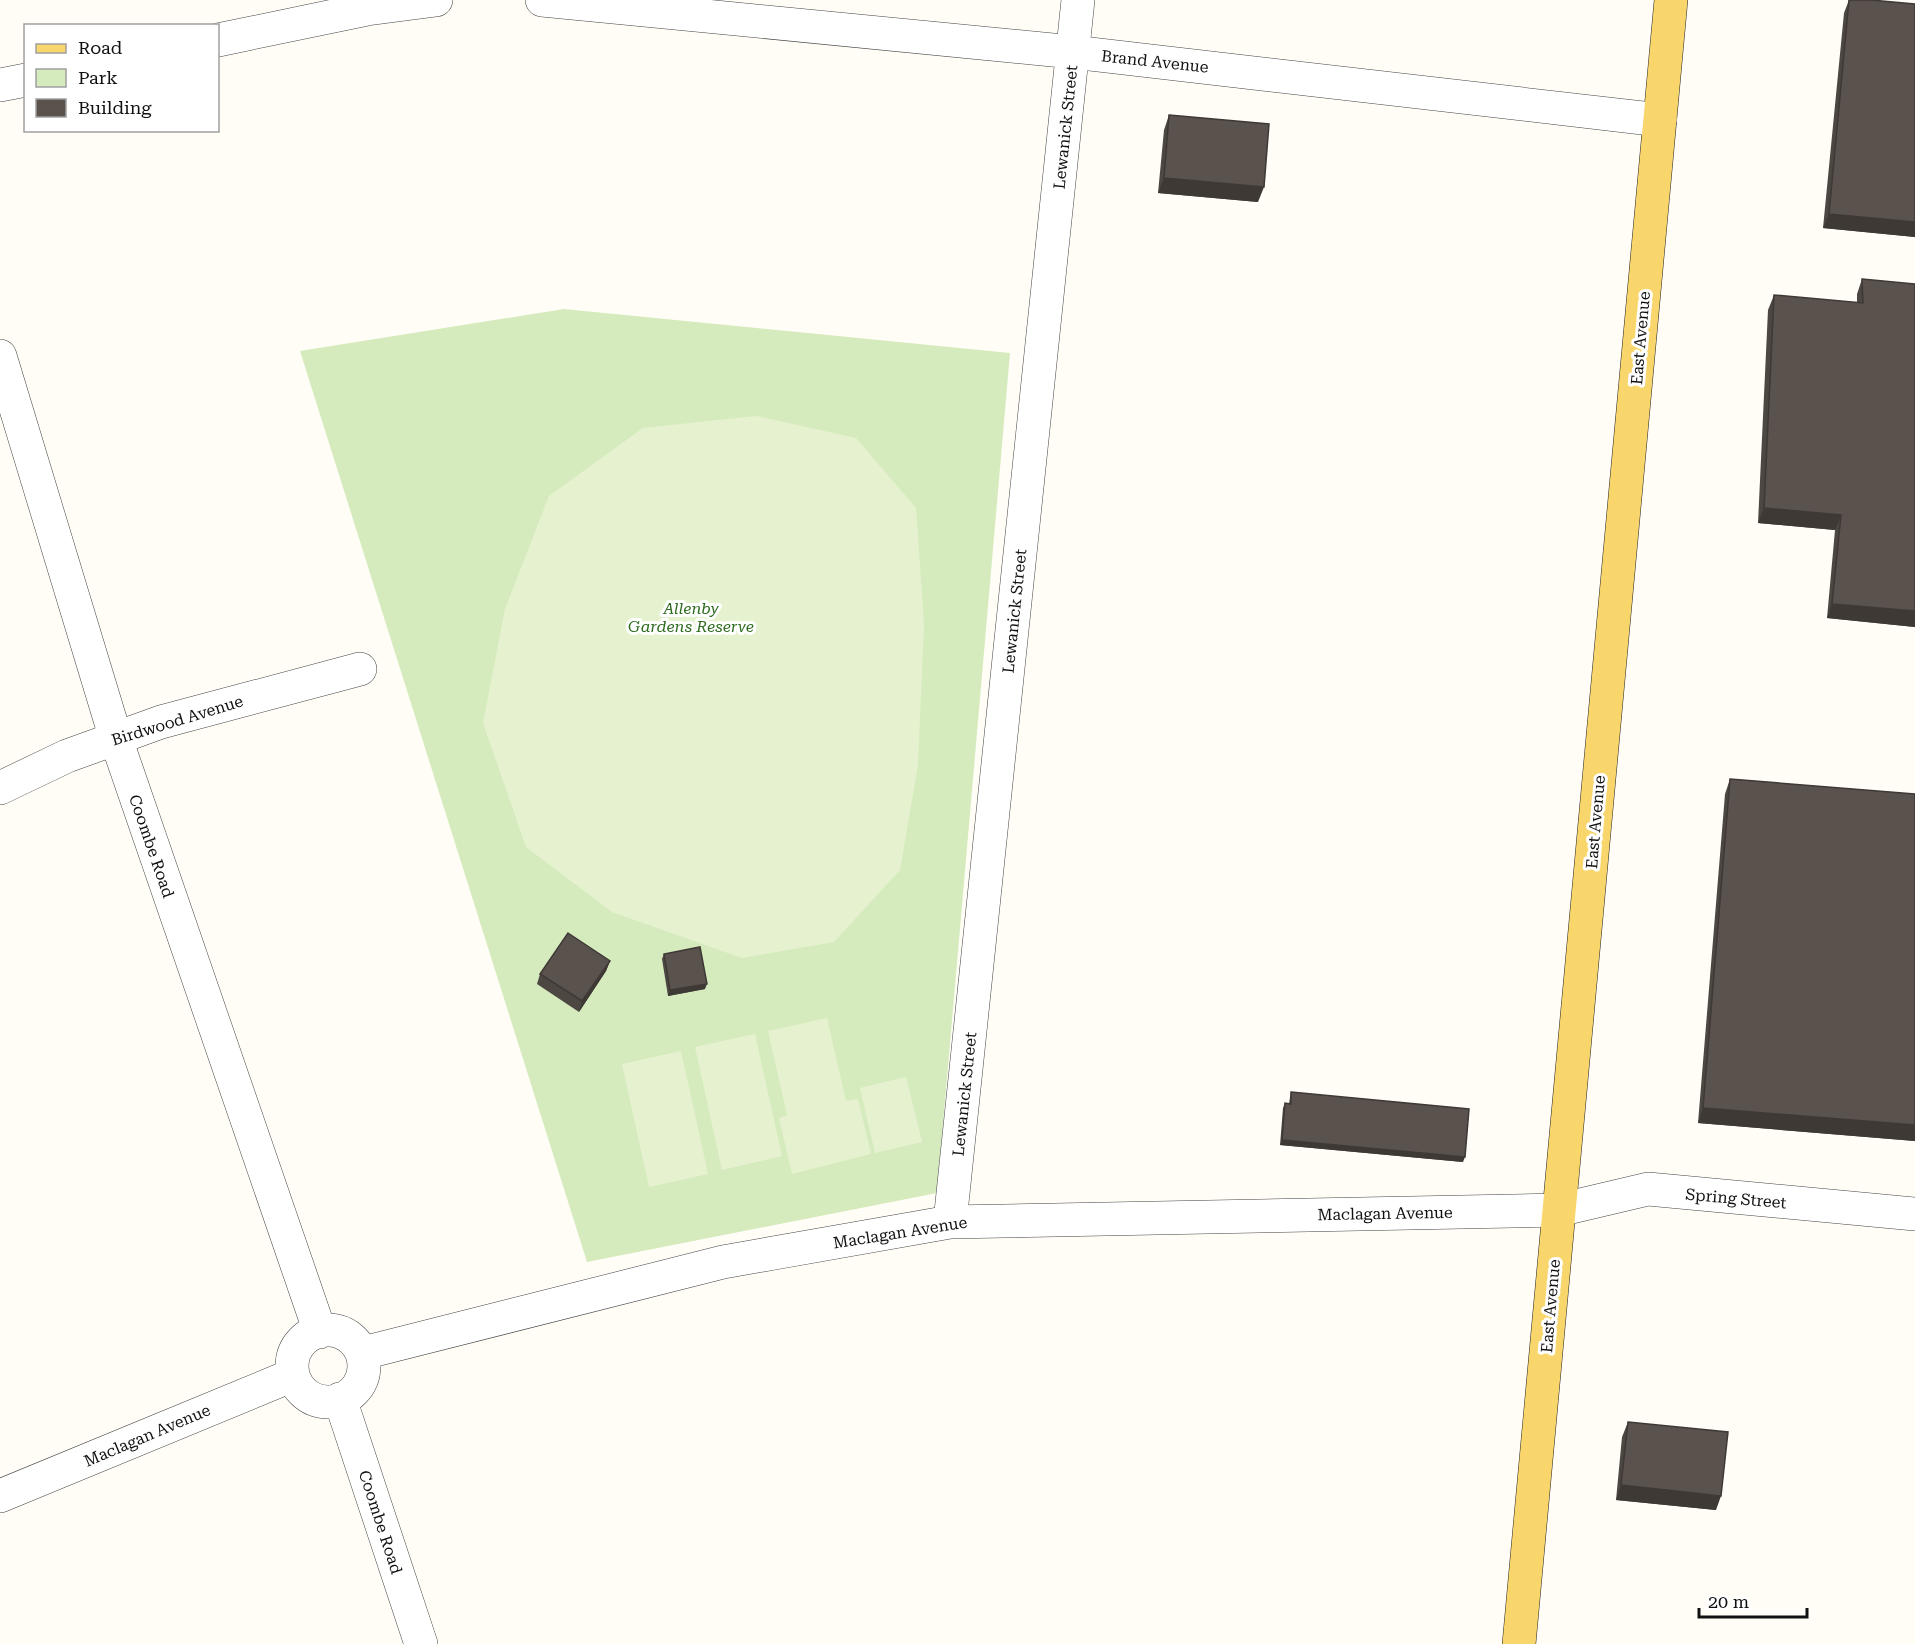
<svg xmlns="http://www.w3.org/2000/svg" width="1915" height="1644" viewBox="0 0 1915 1644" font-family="'Roboto Serif',serif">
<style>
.green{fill:#d5ebbd}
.pitch{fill:#e6f2cf}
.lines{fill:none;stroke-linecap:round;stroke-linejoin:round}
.street-casing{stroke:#444;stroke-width:34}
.primary-casing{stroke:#222;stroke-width:34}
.street{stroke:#fff;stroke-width:33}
.primary{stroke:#f9d66b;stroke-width:33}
.wall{fill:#4d4742}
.shaded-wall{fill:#3f3936}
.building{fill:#5a524d;stroke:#3f3936;stroke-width:1.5}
.labels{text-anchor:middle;stroke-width:6;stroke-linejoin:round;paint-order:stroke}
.street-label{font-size:16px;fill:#111;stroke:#fff}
.park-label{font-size:16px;font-style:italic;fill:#2f6b1f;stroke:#fff}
</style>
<rect width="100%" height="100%" fill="#fffdf5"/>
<path class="green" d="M564,309L1010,353L937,1193L587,1262L300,351Z"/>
<path class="pitch" d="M756,416L856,438L916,508L924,624L918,765L900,870L834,942L742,958L612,912L526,847L483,723L505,609L549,496L643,428Z
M827,1018L846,1101L858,1099L871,1154L792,1174L779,1118L787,1115L768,1031Z
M755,1034L782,1156L722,1170L695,1047Z
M681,1051L708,1174L649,1187L622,1064Z
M906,1077L922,1142L875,1153L860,1088Z"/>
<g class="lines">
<g class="street-casing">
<path id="street" d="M542,0L1073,52L1660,120
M218,40L367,9L436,0
M0,85L26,80
M0,356L116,739L320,1332
M0,788L67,756L161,722L360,669
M950,1222L1078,0
M292 1366a36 36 0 1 1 72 0a36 36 0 1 1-72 0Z
M363,1353L723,1262L950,1222L1559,1210L1648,1189L1915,1214
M340,1399L421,1644
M0,1496L293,1375"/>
</g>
<g class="primary-casing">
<path id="primary" d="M1519,1644L1671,0"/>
</g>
<use href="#street" class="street"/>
<use href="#primary" class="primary"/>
</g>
<path class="wall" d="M1849,0H1871L1915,4V237L1823,228L1844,13Z
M1169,115L1258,202L1158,193L1164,130Z
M1862,279L1915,627L1827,618L1835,530L1758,523L1768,310L1774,295L1857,303V294Z
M1730,779L1915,794V1141L1698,1123L1725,794Z
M664,954L705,989L668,996L662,959Z
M610,961L606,971L579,1012L537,984L540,974Z
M1291,1092L1463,1162L1280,1145L1283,1108L1285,1103L1289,1104L1290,1097Z
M1628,1422L1716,1510L1616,1500L1622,1437Z"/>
<path class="shaded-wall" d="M1164,178L1264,187L1258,202L1158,193Z
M1829,214L1915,222V237L1823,228Z
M1764,508L1841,515L1835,530L1758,523Z
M1832,604L1915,611V627L1827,618Z
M610,961L606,971L579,1012L582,1001Z
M707,984L705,989L668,996L670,990Z
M1703,1108L1915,1125V1141L1698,1123Z
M1282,1140L1465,1157L1463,1162L1280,1145Z
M1621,1485L1721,1496L1716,1510L1616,1500Z"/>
<path class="building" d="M1849,0H1871L1915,4V222L1829,214Z
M1169,115L1269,124L1264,187L1164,178Z
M1862,279L1915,284V611L1832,604L1841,515L1764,508L1774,295L1863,303Z
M1730,779L1915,794V1125L1703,1108Z
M568,933L610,961L582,1001L540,974Z
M700,947L707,984L670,990L664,954Z
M1291,1092L1469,1109L1465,1157L1282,1140L1285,1103L1291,1104Z
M1628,1422L1728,1432L1721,1496L1621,1485Z"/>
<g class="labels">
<g class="street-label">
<text transform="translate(1155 61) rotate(6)" y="6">Brand Avenue</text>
<text transform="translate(1065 127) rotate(-84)" y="6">Lewanick Street</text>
<text transform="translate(1640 338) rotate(-85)" y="6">East Avenue</text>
<text transform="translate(1014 611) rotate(-84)" y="6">Lewanick Street</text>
<text transform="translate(177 720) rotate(-17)" y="6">Birdwood Avenue</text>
<text transform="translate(1595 822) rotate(-85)" y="6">East Avenue</text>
<text transform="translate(152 846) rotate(71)" y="6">Coombe Road</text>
<text transform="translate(964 1094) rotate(-84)" y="6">Lewanick Street</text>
<text transform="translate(1736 1198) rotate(5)" y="6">Spring Street</text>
<text transform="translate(1385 1213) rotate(-1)" y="6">Maclagan Avenue</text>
<text transform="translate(900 1232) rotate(-9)" y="6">Maclagan Avenue</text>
<text transform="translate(1550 1306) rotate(-85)" y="6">East Avenue</text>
<text transform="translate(147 1435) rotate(-23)" y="6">Maclagan Avenue</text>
<text transform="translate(381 1522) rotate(72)" y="6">Coombe Road</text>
</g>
<g class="park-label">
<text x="691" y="614">Allenby<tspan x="691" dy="18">Gardens Reserve</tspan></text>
</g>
</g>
<rect x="24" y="24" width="195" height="108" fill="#ffffff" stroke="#a0a0a0" stroke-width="1.5"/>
<rect x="36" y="44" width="30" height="9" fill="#f9d66b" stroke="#a0a0a0" stroke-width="1.5"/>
<text x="78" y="54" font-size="18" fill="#111111">Road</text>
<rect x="36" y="69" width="30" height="18" fill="#d5ebbd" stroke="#a0a0a0" stroke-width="1.5"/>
<text x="78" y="84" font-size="18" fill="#111111">Park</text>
<rect x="36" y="99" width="30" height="18" fill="#5a524d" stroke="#a0a0a0" stroke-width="1.5"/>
<text x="78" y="114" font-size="18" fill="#111111">Building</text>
<path d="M1699 1608v9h108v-9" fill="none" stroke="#111111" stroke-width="3"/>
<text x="1708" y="1608" font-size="18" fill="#111111" stroke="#ffffff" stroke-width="4.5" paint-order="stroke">20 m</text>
</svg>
